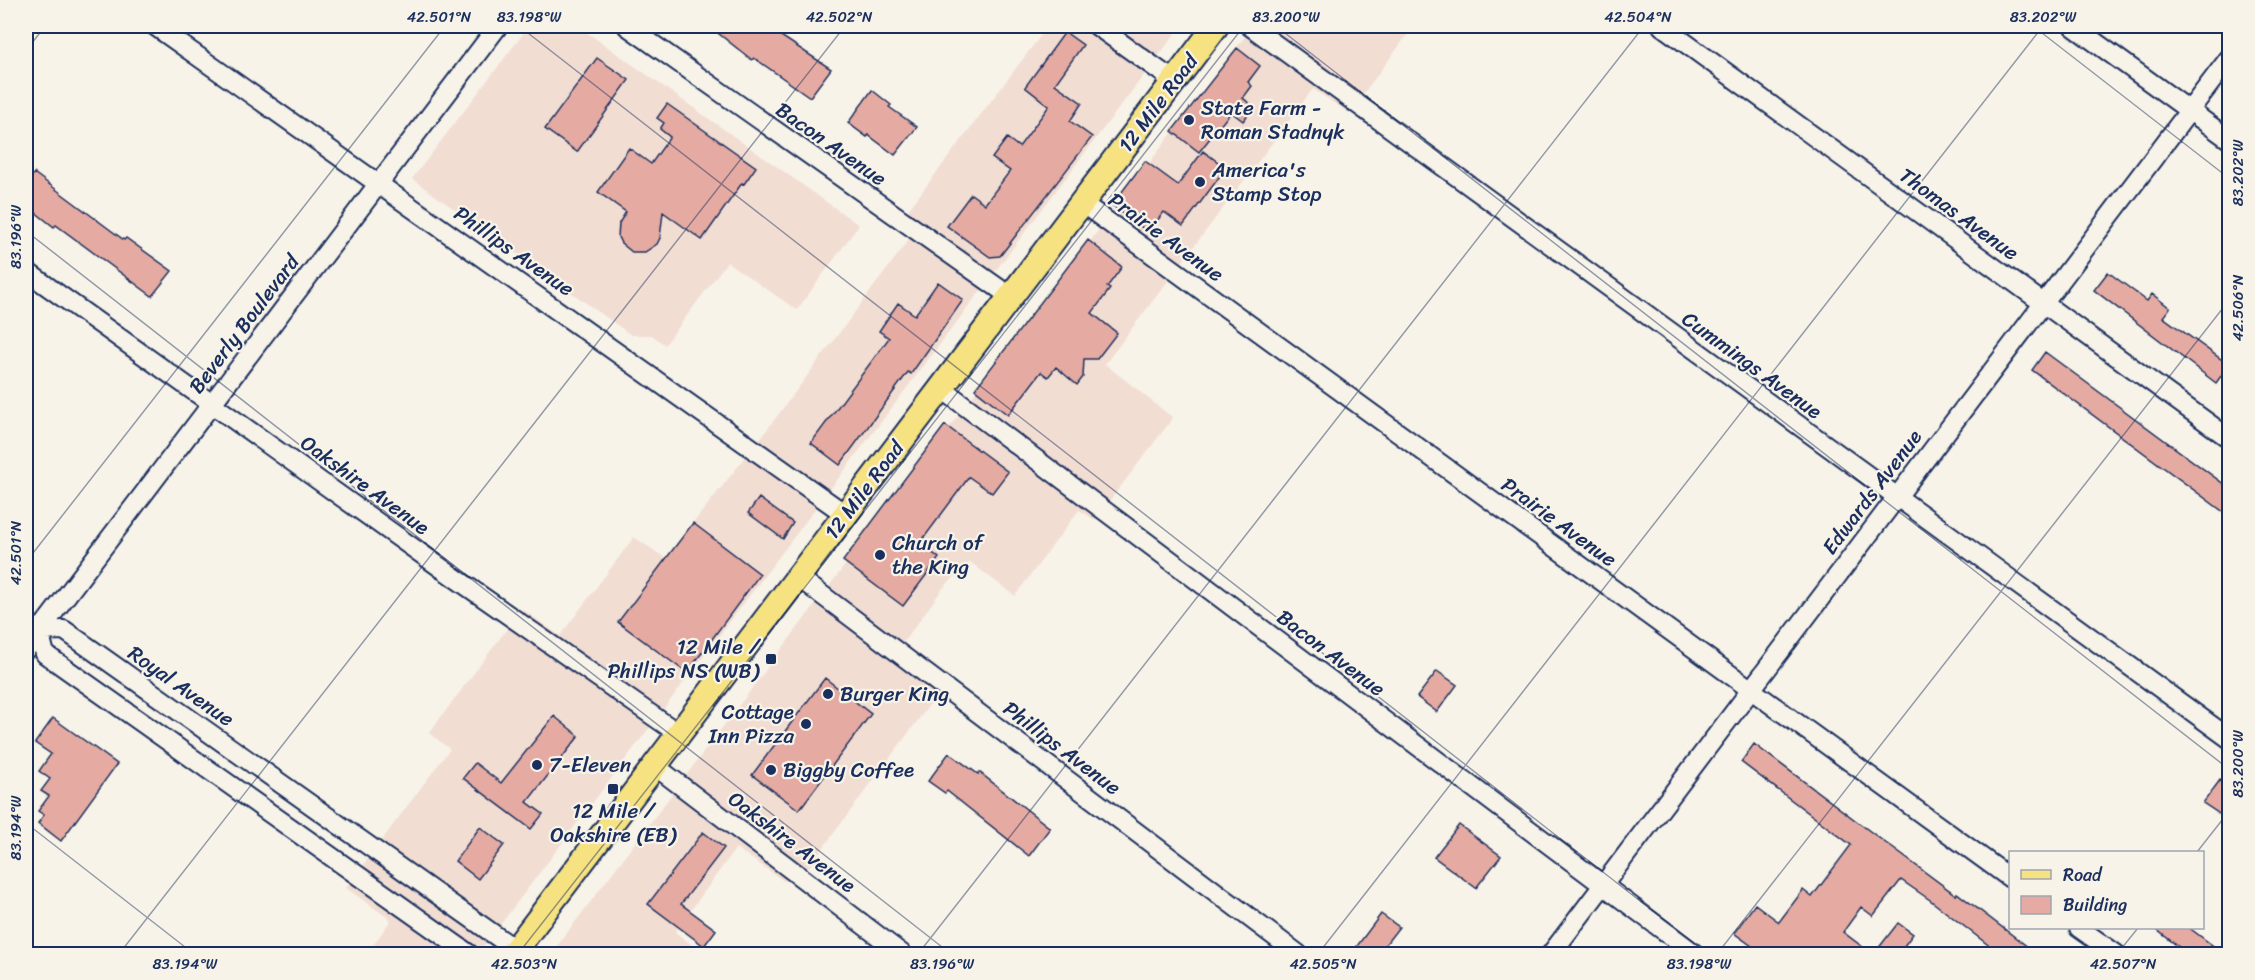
<svg xmlns="http://www.w3.org/2000/svg" width="2255" height="980" viewBox="0 0 2255 980" font-family="Sriracha,sans-serif">
<style>
.built{fill:#f2ddd3}
.building{fill:#e5aba2;stroke:#1b2f5e;stroke-width:1.5}
.lines{fill:none;stroke-linecap:round;stroke-linejoin:round}
.minor-casing{stroke:#1b2f5e;stroke-width:22}
.major-casing{stroke:#1b2f5e;stroke-width:28}
.minor{stroke:#f7f3e8;stroke-width:18}
.major{stroke:#f6e281;stroke-width:24}
.ticks{fill:none;stroke:#1b2f5e;stroke-width:1.5;stroke-opacity:0.45}
.poi-dot{fill:#1b2f5e;stroke:#f7f3e8;stroke-width:2}
.labels{text-anchor:middle;stroke-width:4.5;stroke-linejoin:round;paint-order:stroke}
.street-label{font-size:21px;fill:#1b2f5e;stroke:#f7f3e8}
.poi-label{font-size:21px;fill:#1b2f5e;stroke:#f7f3e8;text-anchor:start}
.neatline{fill:none;stroke:#1b2f5e;stroke-width:2}
.ticks-label{font-size:15px;text-anchor:middle;fill:#1b2f5e}
</style>
<rect width="100%" height="100%" fill="#f7f3e8"/>
<filter id="ink" filterUnits="userSpaceOnUse"><feTurbulence type="fractalNoise" baseFrequency=".0167" numOctaves="2"/><feDisplacementMap in="SourceGraphic" scale="12" xChannelSelector="R" yChannelSelector="G"/><feConvolveMatrix kernelMatrix="1 2 1 2 8 2 1 2 1" color-interpolation-filters="sRGB"/></filter>
<g filter="url(#ink)">
<path class="built" d="M529,26H578L859,225L797,310L727,262L665,345L652,335H631L412,179Z
M1048,26H1181L478,954H367L391,920L346,888L450,749L429,733L522,609L560,636L634,537L668,560L693,523L763,435L908,241L909,209Z
M1253,26H1414L1349,113L1313,89L1105,364L1173,418L1095,520L1079,510L1015,596L970,562L943,588L903,643L950,677L808,868L784,881L736,848L675,932L704,954H551Z"/>
<path class="building" d="M709,26H766L831,69L810,97L754,58L752,60Z
M1065,32L1083,45L1055,84L1082,103L1070,121L1092,137L1000,256L990,257L947,226L971,194L985,204L1010,171L992,158L1007,138L1019,147L1049,106L1025,87Z
M1237,48L1260,66L1248,82L1252,86L1243,98L1254,107L1243,121L1231,112L1199,152L1172,131Z
M597,58L629,80L577,152L545,129Z
M872,90L891,105L889,107L917,127L895,155L868,135L867,137L848,123Z
M667,104L756,167L744,184L742,183L702,240L663,212L660,238L657,244L645,252H632L621,243L618,237L619,223L626,212L598,192L629,148L651,164L670,137L660,129L664,123L657,118Z
M1203,151L1226,168L1183,226L1164,212L1148,232L1112,205L1145,161L1178,185Z
M34,173L124,240L126,238L172,271L152,296L56,225L54,227L26,205V184Z
M1088,240L1122,267L1107,287L1110,289L1092,313L1117,333L1097,359H1084L1083,377L1077,385L1056,367L1048,377L1041,372L1008,415L975,389Z
M2108,272L2147,301L2152,294L2170,308L2163,317L2229,365L2216,383L2094,290Z
M938,282L963,300L911,374L908,372L840,465L811,443L889,338L879,331L898,303L915,315Z
M2045,352L2229,488V516L2032,370Z
M945,425L1008,472L992,493L969,477L920,543L939,558L903,606L843,561Z
M759,498L793,523L783,539L748,513Z
M693,523L760,574L687,673L618,622Z
M1437,671L1457,685L1437,712L1417,697Z
M825,678L871,714L799,810L752,775Z
M554,716L579,736L527,802L543,814L531,829L463,778L475,763L501,783Z
M53,718L117,764L61,841L38,823L44,815L38,811L49,796L41,791L50,779L39,771L51,754L35,743Z
M1754,744L1887,844L1956,895L1957,893L2037,954H2000L1930,900L1901,880L1873,916L1861,907L1843,932L1872,954H1763L1734,933L1755,904L1779,922L1803,890L1812,897L1851,845L1741,762Z
M949,753L978,774L979,772L1050,828L1029,856L947,791L945,793L928,781Z
M2220,780L2229,787V803L2221,815L2203,803Z
M1459,825L1501,856L1476,888L1434,857Z
M480,827L504,845L478,879L455,861Z
M703,832L724,848L681,904L716,930L704,946L648,904Z
M1381,914L1399,927L1378,954H1368L1357,946Z
M1898,923L1913,934L1898,954H1874Z
M2153,927H2188L2224,954H2188Z"/>
<g class="lines">
<g class="minor-casing">
<path id="minor" d="M155,26L845,514
M627,26L1011,297
M1097,26L1174,81
M1250,26L2230,739
M1662,26L2230,439
M2073,26L2230,140
M1082,203L2010,878
M26,271L451,575L679,734
M941,388L1695,954
M798,577L1298,954
M26,622L39,631L64,630L516,950
M39,631L45,654L469,954
M26,649L498,26
M655,766L902,954
M2079,928L2116,954
M1551,954L2230,57"/>
</g>
<g class="major-casing">
<path id="major" d="M512,954L1216,26"/>
</g>
<use href="#minor" class="minor"/>
<use href="#major" class="major"/>
</g>
</g>
<path class="ticks" d="M519,26L1708,954M1276,26L2230,770M2033,26L2230,179M26,51L45,26M26,231L951,954M26,562L445,26M26,823L194,954M2197,852L2230,810M119,954L845,26M518,954L1244,26M918,954L1644,26M1318,954L2043,26M1717,954L2230,299M2117,954L2138,928"/>
<g class="poi-dot">
<circle cx="1189" cy="120" r="6"/>
<circle cx="1200" cy="182" r="6"/>
<circle cx="880" cy="555" r="6"/>
<rect x="765" y="653" width="12" height="12" rx="3"/>
<circle cx="828" cy="694" r="6"/>
<circle cx="806" cy="724" r="6"/>
<circle cx="537" cy="765" r="6"/>
<circle cx="771" cy="770" r="6"/>
<rect x="607" y="783" width="12" height="12" rx="3"/>
</g>
<g class="labels">
<g class="street-label">
<text transform="translate(1158 103) rotate(-53)" y="7">12 Mile Road</text>
<text transform="translate(831 144) rotate(35)" y="7">Bacon Avenue</text>
<text transform="translate(1959 214) rotate(36)" y="7">Thomas Avenue</text>
<text transform="translate(1166 237) rotate(36)" y="7">Prairie Avenue</text>
<text transform="translate(514 251) rotate(35)" y="7">Phillips Avenue</text>
<text transform="translate(244 324) rotate(-53)" y="7">Beverly Boulevard</text>
<text transform="translate(1752 365) rotate(36)" y="7">Cummings Avenue</text>
<text transform="translate(365 485) rotate(36)" y="7">Oakshire Avenue</text>
<text transform="translate(864 490) rotate(-53)" y="7">12 Mile Road</text>
<text transform="translate(1872 492) rotate(-53)" y="7">Edwards Avenue</text>
<text transform="translate(1559 522) rotate(36)" y="7">Prairie Avenue</text>
<text transform="translate(1331 653) rotate(37)" y="7">Bacon Avenue</text>
<text transform="translate(181 686) rotate(35)" y="7">Royal Avenue</text>
<text transform="translate(1062 748) rotate(37)" y="7">Phillips Avenue</text>
<text transform="translate(792 842) rotate(37)" y="7">Oakshire Avenue</text>
</g>
<g class="poi-label">
<text x="1201" y="115">State Farm -<tspan x="1201" dy="24">Roman Stadnyk</tspan></text>
<text x="1212" y="177">America's<tspan x="1212" dy="24">Stamp Stop</tspan></text>
<text x="892" y="550">Church of<tspan x="892" dy="24">the King</tspan></text>
<text x="759" y="654" text-anchor="end">12 Mile /<tspan x="759" dy="24">Phillips NS (WB)</tspan></text>
<text x="840" y="701">Burger King</text>
<text x="794" y="719" text-anchor="end">Cottage<tspan x="794" dy="24">Inn Pizza</tspan></text>
<text x="549" y="772">7-Eleven</text>
<text x="783" y="777">Biggby Coffee</text>
<text x="613" y="818" text-anchor="middle">12 Mile /<tspan x="613" dy="24">Oakshire (EB)</tspan></text>
</g>
</g>
<rect width="2255" height="980" fill="none" stroke="#f7f3e8" stroke-width="66"/>
<rect x="2009" y="851" width="195" height="78" fill="#f7f3e8" stroke="#9fa5b1" stroke-width="1.5"/>
<rect x="2021" y="870" width="30" height="9" fill="#f6e281" stroke="#9fa5b1" stroke-width="1.5"/>
<text x="2063" y="881" font-size="18" fill="#1b2f5e">Road</text>
<rect x="2021" y="896" width="30" height="18" fill="#e5aba2" stroke="#9fa5b1" stroke-width="1.5"/>
<text x="2063" y="911" font-size="18" fill="#1b2f5e">Building</text>
<rect x="33" y="33" width="2189" height="914" class="neatline"/>
<g class="ticks-label">
<text x="439" y="22">42.501°N</text>
<text x="529" y="22">83.198°W</text>
<text x="839" y="22">42.502°N</text>
<text x="1286" y="22">83.200°W</text>
<text x="1638" y="22">42.504°N</text>
<text x="2043" y="22">83.202°W</text>
<text transform="translate(2238 173) rotate(-90)" y="5">83.202°W</text>
<text transform="translate(16 237) rotate(-90)" y="5">83.196°W</text>
<text transform="translate(2238 308) rotate(-90)" y="5">42.506°N</text>
<text transform="translate(16 553) rotate(-90)" y="5">42.501°N</text>
<text transform="translate(2238 764) rotate(-90)" y="5">83.200°W</text>
<text transform="translate(16 828) rotate(-90)" y="5">83.194°W</text>
<text x="185" y="969">83.194°W</text>
<text x="524" y="969">42.503°N</text>
<text x="942" y="969">83.196°W</text>
<text x="1323" y="969">42.505°N</text>
<text x="1699" y="969">83.198°W</text>
<text x="2123" y="969">42.507°N</text>
</g>
</svg>
